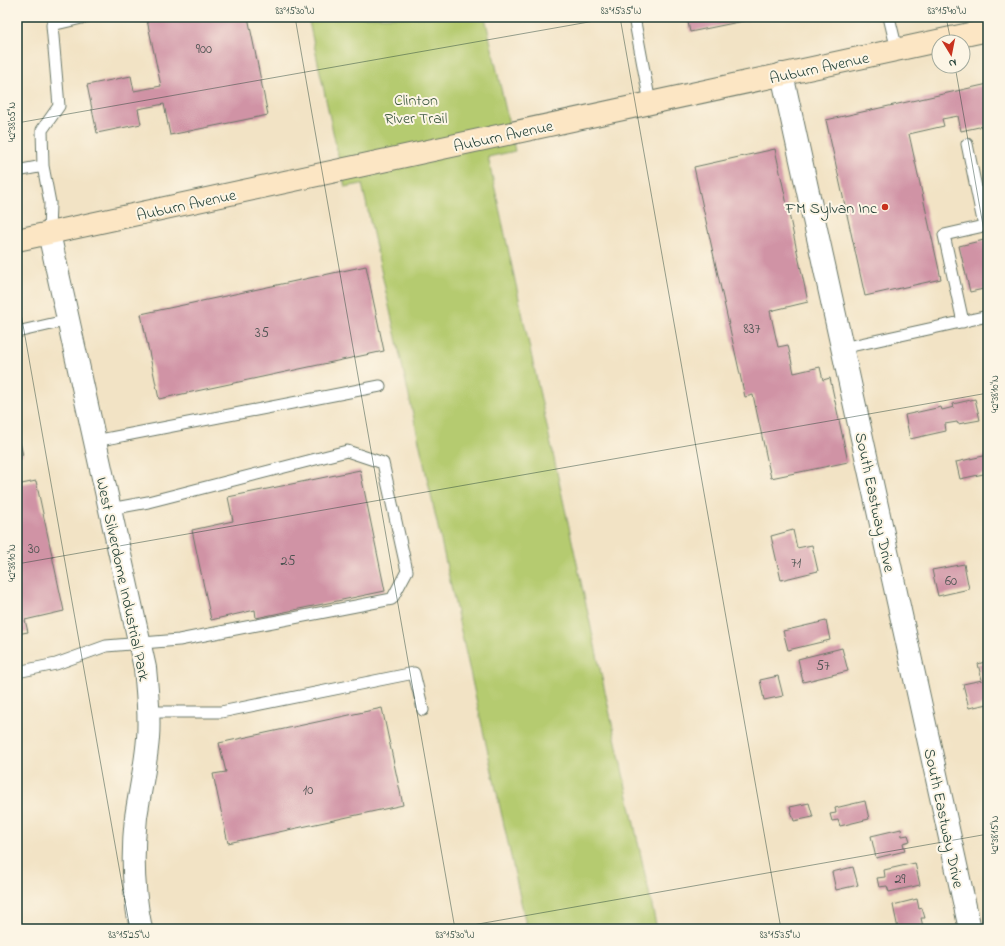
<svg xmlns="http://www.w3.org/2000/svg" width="1005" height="946" viewBox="0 0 1005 946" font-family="'Indie Flower',sans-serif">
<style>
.green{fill:#b5cb70;stroke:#6a8452}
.building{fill:#d093a5}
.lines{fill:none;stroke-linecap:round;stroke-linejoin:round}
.lane-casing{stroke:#697767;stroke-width:13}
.street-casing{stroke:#697767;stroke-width:24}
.secondary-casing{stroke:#697767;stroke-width:24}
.lane{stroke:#fff;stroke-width:11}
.street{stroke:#fff;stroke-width:22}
.secondary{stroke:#fce6c4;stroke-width:22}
.ticks{fill:none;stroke:#1f3d34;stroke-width:1;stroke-opacity:0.45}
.poi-dot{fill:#c8321e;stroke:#fcf5e5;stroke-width:1.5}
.labels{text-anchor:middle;stroke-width:4;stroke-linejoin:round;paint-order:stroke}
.number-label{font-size:14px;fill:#4b5250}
.street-label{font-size:16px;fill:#1f3d34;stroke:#fcf5e5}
.park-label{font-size:16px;fill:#3d5940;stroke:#fcf5e5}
.poi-label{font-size:16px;fill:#1f3d34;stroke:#fcf5e5;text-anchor:end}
.neatline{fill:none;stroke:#1f3d34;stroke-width:1.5}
.ticks-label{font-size:10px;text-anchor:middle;fill:#1f3d34}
</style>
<rect width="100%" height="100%" fill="#fcf5e5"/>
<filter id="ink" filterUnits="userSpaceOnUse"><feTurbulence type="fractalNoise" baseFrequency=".025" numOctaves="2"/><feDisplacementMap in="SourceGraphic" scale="8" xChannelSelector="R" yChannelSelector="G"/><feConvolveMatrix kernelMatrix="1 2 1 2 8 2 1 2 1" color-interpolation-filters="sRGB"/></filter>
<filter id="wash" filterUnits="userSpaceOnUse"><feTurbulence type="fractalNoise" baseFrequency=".012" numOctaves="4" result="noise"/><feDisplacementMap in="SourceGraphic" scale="16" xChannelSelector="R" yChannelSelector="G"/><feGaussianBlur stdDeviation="0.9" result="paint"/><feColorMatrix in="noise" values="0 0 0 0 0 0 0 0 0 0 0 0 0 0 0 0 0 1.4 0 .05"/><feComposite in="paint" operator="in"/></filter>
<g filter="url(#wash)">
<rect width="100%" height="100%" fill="#f2e3c5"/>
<path class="green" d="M308,17H485L515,151L488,157L657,929H527L362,184L345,187Z"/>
<g id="blocks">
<path class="building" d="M163,17H248L268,115L170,135L164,104L138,109L141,124L97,133L87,85L131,76L134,91L161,86L147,20Z
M687,17H758V18L690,32Z
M988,84V125L961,131L958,116L942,119L944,126L909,134L941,279L865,296L826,120Z
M775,149L808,302L770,311L778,347L788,345L794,373L820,367L823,380L830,378L848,462L771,478L753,395L745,397L694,167Z
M988,239V288L970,292L959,246Z
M366,266L384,351L159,399L141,314Z
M975,399L980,420L958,424L957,422L945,424L946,431L910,439L905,415L941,407L942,410L954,407L953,404Z
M17,430L23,455L17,456Z
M988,455V473L960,479L956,462Z
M360,470L385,591L256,618L255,610L211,620L192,530L233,521L228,497Z
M36,481L64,611L25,620L28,632L17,634V485Z
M793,530L797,548L812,545L818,571L781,580L771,536Z
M964,564L969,589L938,596L932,570Z
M826,621L830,640L788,650L783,631Z
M842,648L848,671L803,682L798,659Z
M988,661V704L969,708L963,684L982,680L978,664Z
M778,676L783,696L764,700L760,680Z
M382,708L403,805L228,843L213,774L226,772L219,743Z
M865,801L869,819L840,826L838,820L832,821L830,814L836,813L835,808Z
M809,803L813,817L794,821L790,807Z
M901,829L902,836L908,835L910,841L903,843L905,851L876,858L871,836Z
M915,863L920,885L889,892L887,886L879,887L877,878L885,877L884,870Z
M853,867L858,885L836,890L832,872Z
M917,899L919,909L922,908L925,918H921L923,927L898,929L893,905Z"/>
</g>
</g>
<g filter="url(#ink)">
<use href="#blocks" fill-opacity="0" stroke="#697767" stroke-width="1"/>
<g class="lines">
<g class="lane-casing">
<path id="lane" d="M634,17L650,103
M889,17L897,50
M967,144L984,226
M17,171L43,166
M49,233L50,203L43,166L42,130L59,106L52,25L86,17
M963,322L944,235L988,225
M17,332L69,320
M842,348L988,316
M95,441L380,386
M17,672L56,664L106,646L179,640L392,599L407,571L383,463L347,451L148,502L110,509
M149,712H221L414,673L423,710"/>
</g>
<g class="street-casing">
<path id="street" d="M782,74L970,929
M49,233L145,668C147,691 150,715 148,738C146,765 140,790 136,817C132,854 133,892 141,929"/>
</g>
<g class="secondary-casing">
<path id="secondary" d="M17,240L988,30"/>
</g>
<use href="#lane" class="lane"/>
<use href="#street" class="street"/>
<use href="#secondary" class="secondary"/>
</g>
</g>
<path class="ticks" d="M295,17L455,929M620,17L781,929M946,17L951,42M955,66L988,254M17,123L617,17M17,291L130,929M17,564L988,393M450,929L988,834"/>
<circle class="poi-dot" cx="885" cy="207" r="4"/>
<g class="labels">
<g class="number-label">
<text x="204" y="53">900</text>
<text x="752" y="333">837</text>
<text x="262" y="337">35</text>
<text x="34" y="553">30</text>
<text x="288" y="565">25</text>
<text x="796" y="567">71</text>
<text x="951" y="585">60</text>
<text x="823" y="670">57</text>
<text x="308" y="794">10</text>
<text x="900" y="883">29</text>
</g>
<g class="street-label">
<text transform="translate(819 67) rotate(-12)" y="6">Auburn Avenue</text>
<text transform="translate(503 135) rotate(-12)" y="6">Auburn Avenue</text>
<text transform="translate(186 204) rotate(-12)" y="6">Auburn Avenue</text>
<text transform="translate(876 502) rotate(78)" y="6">South Eastway Drive</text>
<text transform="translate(124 579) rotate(78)" y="6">West Silverdome Industrial Park</text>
<text transform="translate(945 818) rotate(78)" y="6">South Eastway Drive</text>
</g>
<g class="park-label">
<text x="416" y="105">Clinton<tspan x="416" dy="18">River Trail</tspan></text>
</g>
<g class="poi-label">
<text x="877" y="213">FM Sylvan Inc</text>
</g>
</g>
<rect width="1005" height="946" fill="none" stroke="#fcf5e5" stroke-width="44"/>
<g transform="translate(951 54) rotate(170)"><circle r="19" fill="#fcf5e5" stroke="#a4ab9e"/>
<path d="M0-3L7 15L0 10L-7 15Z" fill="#c8321e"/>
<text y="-6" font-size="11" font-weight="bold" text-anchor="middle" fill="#1f3d34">N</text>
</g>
<rect x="22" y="22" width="961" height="902" class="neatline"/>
<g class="ticks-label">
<text x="295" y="14">83°15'30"W</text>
<text x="621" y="14">83°15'35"W</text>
<text x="947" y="14">83°15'40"W</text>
<text transform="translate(11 122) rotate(-90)" y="4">42°38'05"N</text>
<text transform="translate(994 394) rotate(-90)" y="4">42°38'10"N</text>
<text transform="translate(11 563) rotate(-90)" y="4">42°38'10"N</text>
<text transform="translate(994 835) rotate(-90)" y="4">42°38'15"N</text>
<text x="129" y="938">83°15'25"W</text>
<text x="455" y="938">83°15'30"W</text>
<text x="780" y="938">83°15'35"W</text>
</g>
</svg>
